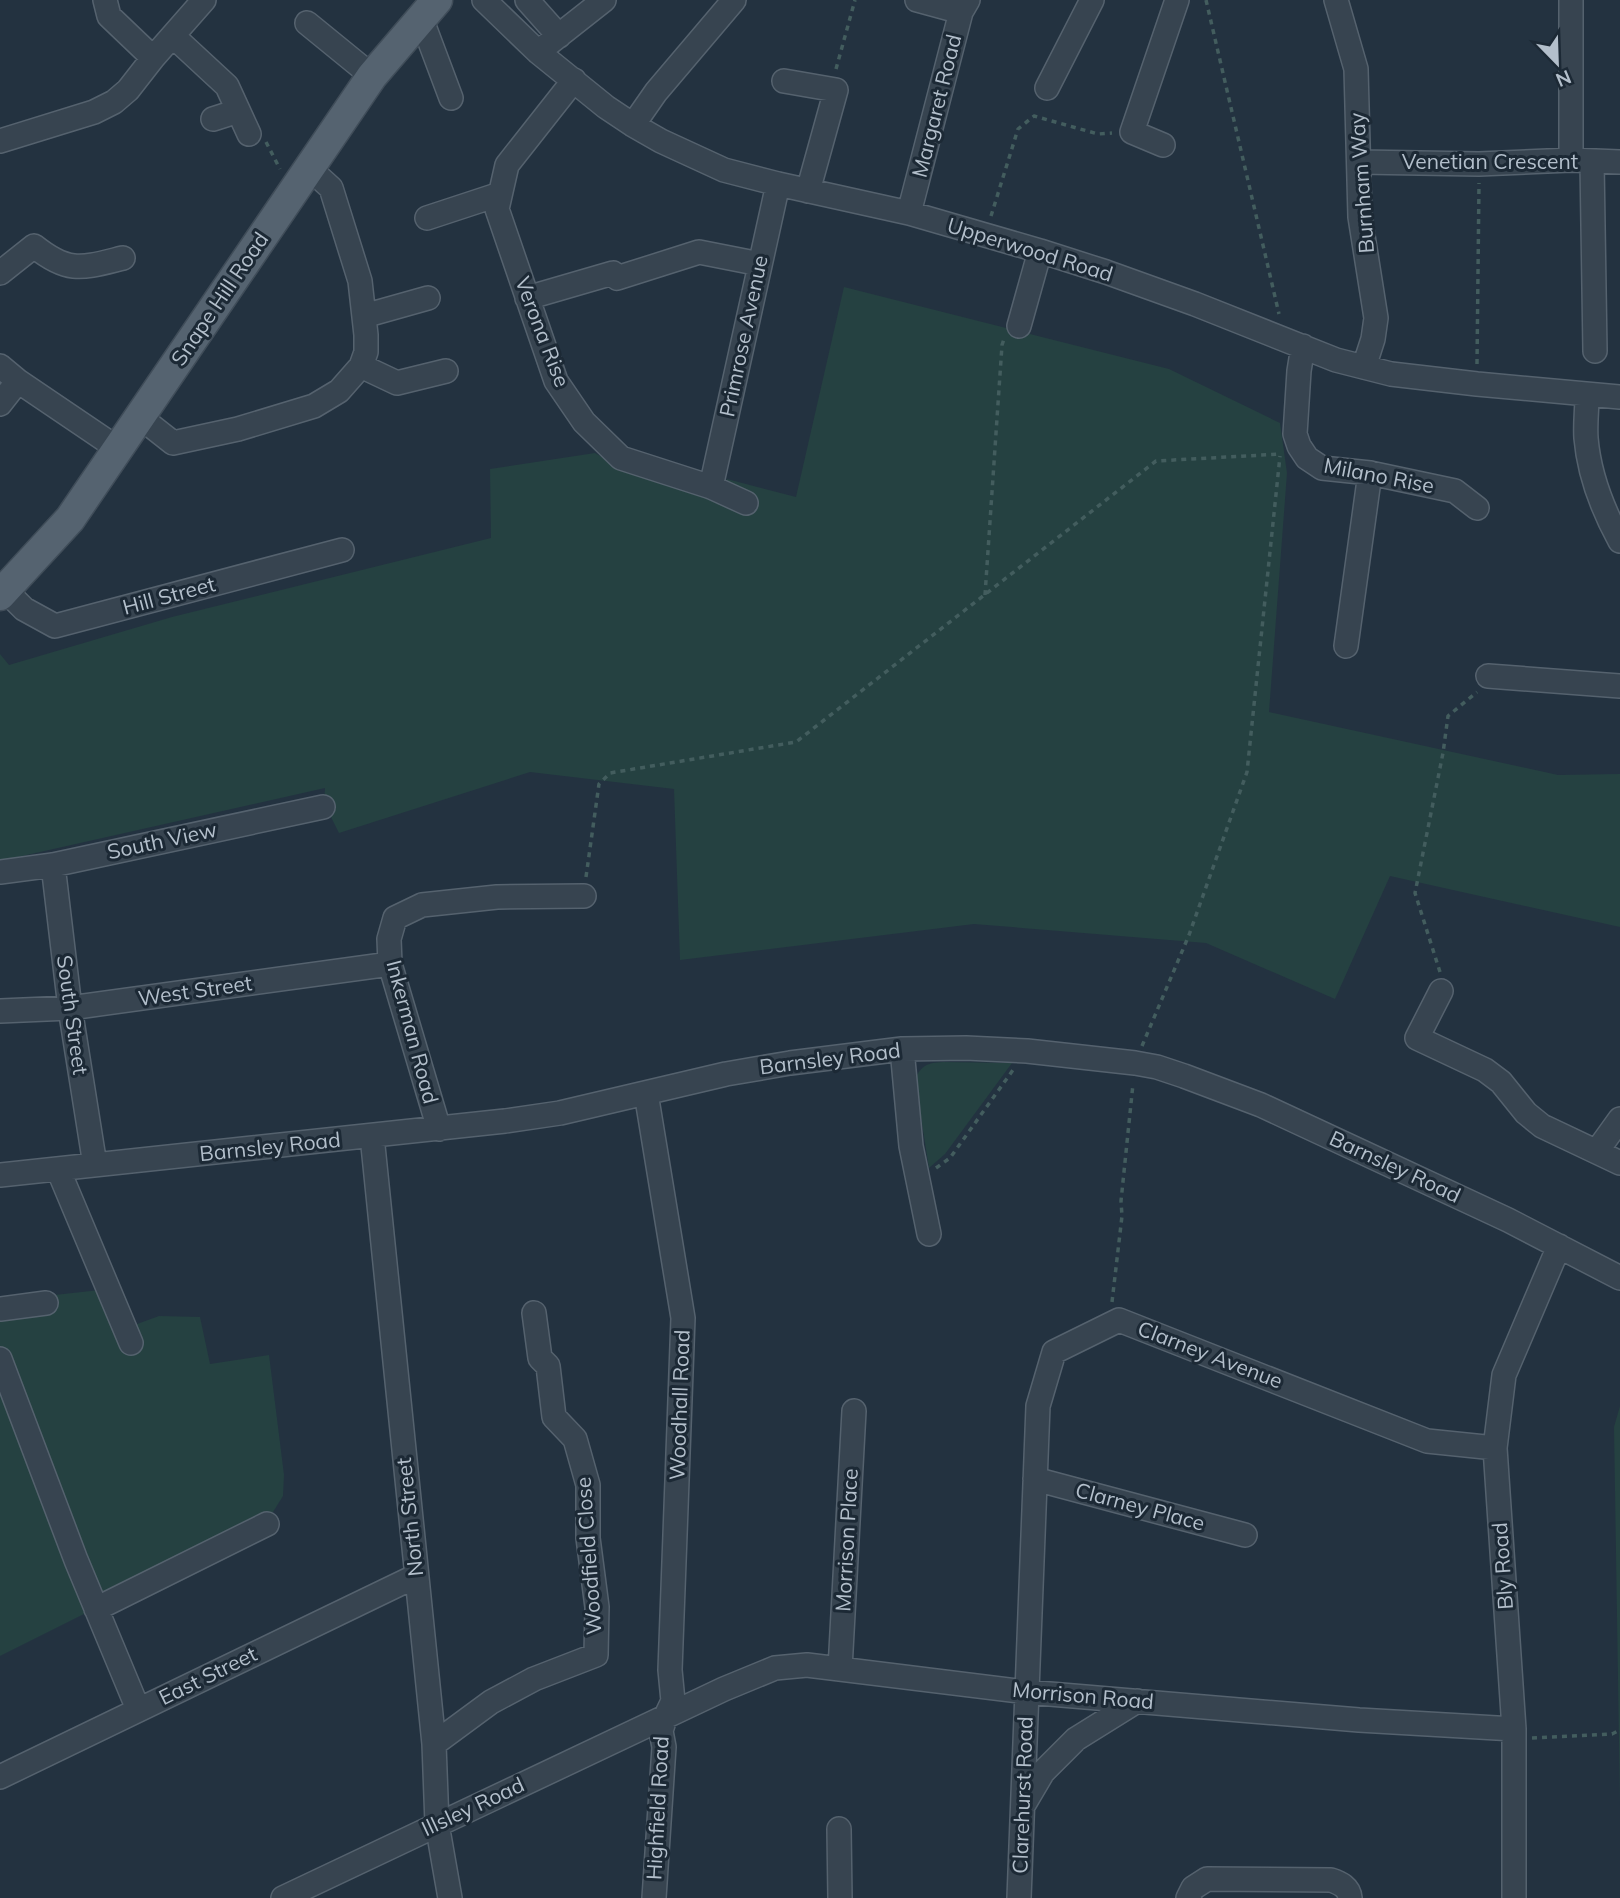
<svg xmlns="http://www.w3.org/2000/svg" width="1620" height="1898" viewBox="0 0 1620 1898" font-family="Mulish,sans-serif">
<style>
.green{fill:#254141}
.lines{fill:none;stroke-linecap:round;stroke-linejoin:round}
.minor-casing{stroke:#55626e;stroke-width:26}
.major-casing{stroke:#404d59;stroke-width:33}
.path{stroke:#435d5e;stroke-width:3.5;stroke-dasharray:5 5;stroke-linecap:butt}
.minor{stroke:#374450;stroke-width:23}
.major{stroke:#556370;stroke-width:30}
.labels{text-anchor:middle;stroke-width:6;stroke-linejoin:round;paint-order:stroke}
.street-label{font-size:21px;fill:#b3bfcb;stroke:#1c2935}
</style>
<rect width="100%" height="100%" fill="#233240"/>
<path class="green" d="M844,287L1169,369L1280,423L1287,473L1269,712L1558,775L1620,774V927L1390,876L1335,999L1206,943L974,924L680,960L674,789L530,772L339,833L324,803L325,788L0,861V654L9,665L172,617L491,538L490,469L595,453L625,470L722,492L727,479L796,497Z
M943,1062L1012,1063L945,1154L929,1168L915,1079C922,1065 927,1063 943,1062Z
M109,1289L129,1327L159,1316L200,1317L210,1364L269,1355L284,1475L283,1496L273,1512L116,1589L102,1605L0,1656V1301Z
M1620,1406V1805L1614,1427Z"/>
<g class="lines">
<g class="minor-casing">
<path id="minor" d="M105,0L109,16L153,58
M484,0L538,52L606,107L633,125L661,141L724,170L778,184L909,213L1040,251L1106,272L1195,304L1336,360L1391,374L1477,384L1620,397
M527,0L559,36
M917,0L961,12
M1336,0L1356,69L1360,217L1376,318L1373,339L1364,367
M1571,0V160
M421,18L451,98
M307,23L372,76
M173,36L227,86L249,134
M538,52L604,0
M574,80L507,165L497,209L556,381L584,422L621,458L711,487L746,503
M784,81L836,90L808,191
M1047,88L1092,0
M213,119L238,111
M633,125L656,92L734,0
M0,141L94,112L114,102L128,90L153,58L204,0
M1163,145L1132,132L1177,0
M1360,162L1479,164L1571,160L1620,162
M1592,162L1595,351
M909,213L961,12L968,0
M427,218L500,194
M0,273L34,246C69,274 82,268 123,258
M527,298L613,273L617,278L699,252L760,264
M364,316L428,298
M1019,326L1040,251
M1303,346L1299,371L1295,434L1299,446L1307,458L1322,468L1370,473L1455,491L1477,508
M0,366L18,381L117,448
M361,366L397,383L446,371
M1587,395C1587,409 1585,424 1586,438C1589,474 1603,510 1620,541
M0,404L18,381
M140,417L173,443L238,429L314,406L339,391L361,366L366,352V335L360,281L331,188L309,168
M711,487L778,184
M6,591L24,609L55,626L342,550
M1346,646L1370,473
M1488,676L1620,686
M53,865L70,1008L95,1165
M0,872L53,865L323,807
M1441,991L1417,1038L1485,1070L1501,1082L1526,1113L1542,1126L1620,1163
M0,1011L70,1008L390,964
M902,1049L911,1146L929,1234
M646,1093L683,1318L670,1670L673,1701L665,1718L661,1731L664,1747L654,1898
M439,1129L390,964L389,939L395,918L422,905L497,897L584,896
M372,1136L434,1744L437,1824L450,1898
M1597,1151L1620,1119
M58,1169L131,1343
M0,1175L505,1121L560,1113L726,1074L790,1063L902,1049L966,1048L1027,1051L1135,1063L1157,1067L1184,1076L1261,1105L1508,1220L1620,1278
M0,1309L46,1303
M0,1359L76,1560L138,1709
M1035,1479L1245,1535
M96,1609L267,1524
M840,1669L854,1411
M434,1744L491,1702L534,1679L596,1655L597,1607L588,1538V1485L575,1439L554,1417L548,1366L540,1358L534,1313
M0,1777L416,1576
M1023,1806L1043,1772L1076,1739L1137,1701
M839,1829L840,1898
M283,1898L724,1689L775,1668L807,1665L1026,1692L1359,1720L1514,1729
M1019,1898L1038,1406L1054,1352L1119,1320L1427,1441L1495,1448
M1188,1898L1193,1888L1207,1879L1331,1880C1340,1883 1349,1887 1350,1898
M1514,1898V1729L1495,1448L1504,1375L1559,1246"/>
</g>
<g class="major-casing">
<path id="major" d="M0,595L70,519L372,76L437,0"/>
</g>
<path class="path" d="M1206,0L1279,314
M836,69L855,0
M266,142L280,169
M991,216L1018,129L1034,116L1098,134L1112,133
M1477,364L1479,183
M985,595L1002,345L1004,339
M586,877L599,784L610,773L796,742L1156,461L1281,454
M1440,972L1415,893L1443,753L1448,716L1477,692
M1142,1046L1189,935L1247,772L1280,456
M936,1168L950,1158L1013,1070
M1112,1302L1122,1216L1121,1201L1133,1084
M1532,1738L1612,1734L1620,1730"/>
<use href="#minor" class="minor"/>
<use href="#major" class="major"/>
</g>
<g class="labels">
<g class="street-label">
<text transform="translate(937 106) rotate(-76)" y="7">Margaret Road</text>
<text x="1490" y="169">Venetian Crescent</text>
<text transform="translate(1362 183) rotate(-94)" y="7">Burnham Way</text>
<text transform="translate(1030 250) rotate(17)" y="7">Upperwood Road</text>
<text transform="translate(220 299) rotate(-56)" y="7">Snape Hill Road</text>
<text transform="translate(542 332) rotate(69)" y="7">Verona Rise</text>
<text transform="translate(744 336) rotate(-78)" y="7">Primrose Avenue</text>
<text transform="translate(1379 476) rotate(11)" y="7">Milano Rise</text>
<text transform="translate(169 596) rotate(-15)" y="7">Hill Street</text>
<text transform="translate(162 841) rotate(-12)" y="7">South View</text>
<text transform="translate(195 991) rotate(-8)" y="7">West Street</text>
<text transform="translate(72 1015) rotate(82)" y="7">South Street</text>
<text transform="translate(412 1032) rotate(75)" y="7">Inkerman Road</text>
<text transform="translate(830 1059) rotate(-7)" y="7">Barnsley Road</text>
<text transform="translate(270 1147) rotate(-6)" y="7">Barnsley Road</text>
<text transform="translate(1395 1167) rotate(25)" y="7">Barnsley Road</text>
<text transform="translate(1210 1355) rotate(21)" y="7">Clarney Avenue</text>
<text transform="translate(680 1405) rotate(-88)" y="7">Woodhall Road</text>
<text transform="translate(1140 1507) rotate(15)" y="7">Clarney Place</text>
<text transform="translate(410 1517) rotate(-96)" y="7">North Street</text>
<text transform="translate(847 1540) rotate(-87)" y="7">Morrison Place</text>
<text transform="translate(589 1556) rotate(-94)" y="7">Woodfield Close</text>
<text transform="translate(1503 1566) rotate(-94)" y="7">Bly Road</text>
<text transform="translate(208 1676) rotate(-26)" y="7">East Street</text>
<text transform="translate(1083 1696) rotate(5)" y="7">Morrison Road</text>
<text transform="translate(1023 1795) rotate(-88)" y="7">Clarehurst Road</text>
<text transform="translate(473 1807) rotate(-25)" y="7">Illsley Road</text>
<text transform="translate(658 1808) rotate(-87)" y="7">Highfield Road</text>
</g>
</g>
<g transform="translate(1557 63) rotate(157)" stroke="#1c2935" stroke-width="5" paint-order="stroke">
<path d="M0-5L12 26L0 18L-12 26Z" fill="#b3bfcb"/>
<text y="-10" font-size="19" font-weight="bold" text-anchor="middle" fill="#b3bfcb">N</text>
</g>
</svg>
